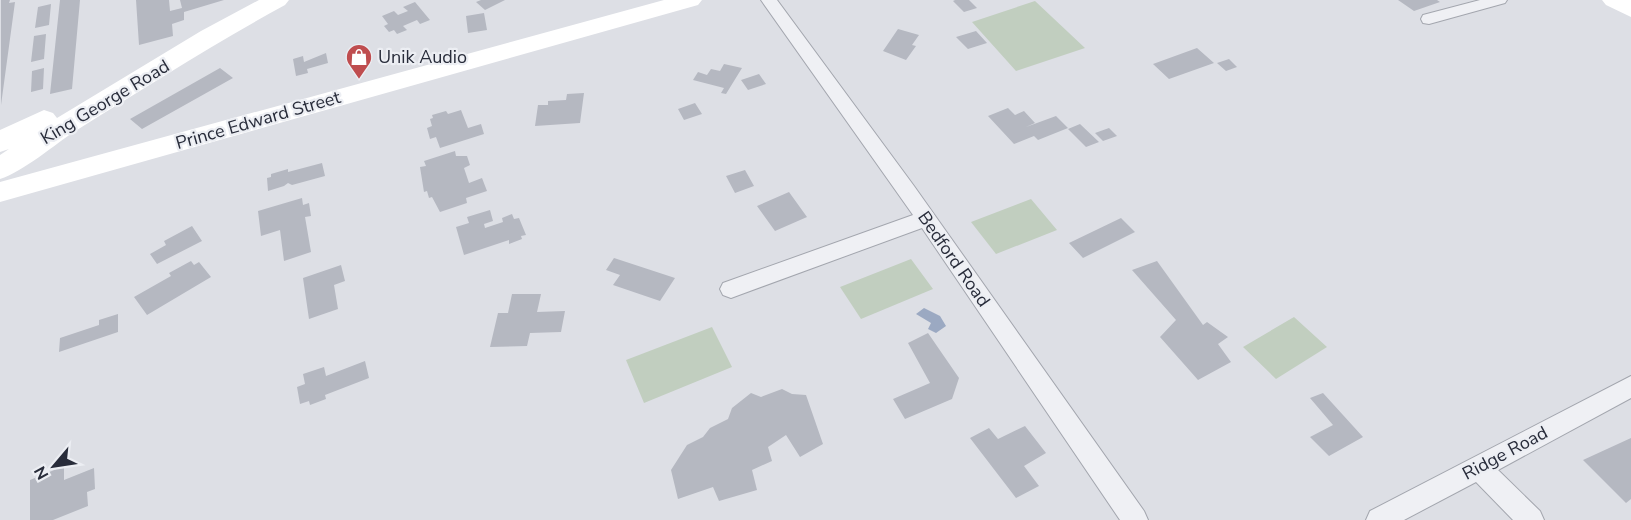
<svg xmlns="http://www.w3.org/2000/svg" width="1631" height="520" viewBox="0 0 1631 520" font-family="'Nunito Sans',sans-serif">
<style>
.green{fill:#c1cebf}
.water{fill:#9ba9c2}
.building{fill:#b5b8c1}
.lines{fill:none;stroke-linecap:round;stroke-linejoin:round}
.street-casing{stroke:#a3a6ae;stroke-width:2}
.street{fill:#eff0f4;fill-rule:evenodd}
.secondary{fill:#fff;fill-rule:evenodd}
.labels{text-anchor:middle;stroke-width:4.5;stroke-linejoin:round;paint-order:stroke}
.poi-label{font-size:18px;fill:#282c3a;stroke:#eceef3;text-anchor:start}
.street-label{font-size:18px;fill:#282c3a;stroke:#eceef3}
</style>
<rect width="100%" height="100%" fill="#dddfe5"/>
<path class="green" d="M1035,1L1085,48L1016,71L972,22Z
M1031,199L1057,230L996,254L971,222Z
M911,259L933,289L861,319L840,287Z
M1294,317L1327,347L1276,379L1243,347Z
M712,327L732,367L644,403L626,360Z"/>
<path class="water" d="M924,308L940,316L946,326L936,333L928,329L931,323L916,314Z"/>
<path class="building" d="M1,0H10L9,3L15,2L1,105Z
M60,0H80L72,89L50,94Z
M136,0H169L170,11L182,8L180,0H224L184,12V20L172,24L173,36L139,45Z
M481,0H505L485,10L476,2Z
M955,0H969L977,8L964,12L953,1Z
M1398,0H1437L1440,2L1414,11Z
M415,2L430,20L420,24L417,20L403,26L407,30L397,34L394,30L389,32L384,26L388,24L382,16L394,11L398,15L408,11L403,7Z
M51,4L49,25L35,28L38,7Z
M484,13L487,30L468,33L466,16Z
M898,29L919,35L912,45L916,46L906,60L883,51Z
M976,31L987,43L968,49L956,37Z
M46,34L44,59L31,62L34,36Z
M1197,48L1214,63L1169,79L1153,64Z
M326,53L328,63L307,69L308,73L296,76L293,59L303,56L304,62Z
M1229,59L1237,67L1226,71L1217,63Z
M724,64L742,68L726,94L721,93L724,88L693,80L698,72L707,75L711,69L720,71Z
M44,68L43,89L31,92L32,71Z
M220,68L233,78L142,129L130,119Z
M759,74L766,84L748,90L741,80Z
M584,93L580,123L535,126L538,105H548V101L566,100L567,94Z
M695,103L702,114L684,120L678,109Z
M1008,108L1015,115L1024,111L1035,123L1026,127L1056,116L1068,128L1038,140L1034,136L1014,144L988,116Z
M461,110L468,128L481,124L484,134L440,148L436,137L430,139L427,128L432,126L430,119L433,118L432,115L446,111L448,114Z
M1080,124L1099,142L1086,147L1068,129Z
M1109,128L1117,136L1103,141L1095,133Z
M455,151L456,156H467L470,165L464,168L469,183L482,178L487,191L466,198L467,203L440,212L432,197L429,198L427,191L424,192L420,167L426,166L424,161Z
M322,163L325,176L292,185L288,183L284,186L268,191L267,178L271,177V174L288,169V172Z
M745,170L754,186L735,193L726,176Z
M789,192L807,217L775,231L757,206Z
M302,198L303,205L309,203L311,216L305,217L311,252L284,261L280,230L261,236L258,211Z
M490,210L493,221L484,224L485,228L503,222L502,218L512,214L514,219L519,218L526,235L521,236L522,239L509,244V240L464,255L456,227L469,223L467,217Z
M1121,218L1135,232L1083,258L1069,243Z
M192,226L202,241L157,264L150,254L166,245L164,241Z
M614,258L675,278L660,301L613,285L620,275L606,270Z
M191,261L194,265L199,262L211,277L147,315L134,297L171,276L169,273Z
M1157,261L1203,325L1207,322L1228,337L1218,344L1231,362L1198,380L1160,337L1176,320L1132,270Z
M341,265L345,281L334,285L338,309L309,319L303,278Z
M512,294H541L537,312L565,311L561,332L530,333L527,346L490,347L498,313H508Z
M118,314V332L59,352L60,338L99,325V320Z
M928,333L959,378L952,399L905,419L893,399L930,383L908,343Z
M365,361L369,378L325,395L326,399L310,405L309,401L300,404L297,387L305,384L303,374L324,367L326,376Z
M782,389L792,394L806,395L823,444L800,457L786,435L768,447L772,461L752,470L757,490L719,501L713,487L678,499L671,470L687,445L703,437L710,428L728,419L732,408L751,393L761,397Z
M1323,393L1363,437L1329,456L1310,437L1333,425L1310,398Z
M1025,426L1046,453L1024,466L1039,486L1016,498L970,438L989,428L998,439Z
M1631,438V499L1626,503L1583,460Z
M64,466V480L94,468L95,489L87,492L88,506L53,520H30V480Z"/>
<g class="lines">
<g class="street-casing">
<path id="street" d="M761,0H777L914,186L1144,511L1148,520H1120L922,228L739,295L731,298L723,295L720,289L723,283L913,215Z
M1480,0H1507L1505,3L1429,24L1423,23L1421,19L1423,15Z
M1631,376V398L1498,470L1540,511L1544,520H1513L1476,482L1404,520H1366L1370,511Z"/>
</g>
<use href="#street" class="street"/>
<path class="secondary" d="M259,0H289L285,5C214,44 146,87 77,130C55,144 23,172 0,179V155L9,149L0,152V130L44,110L53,113L57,118L201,31Z
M664,0H702L698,5L0,202V182Z
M1602,0H1631V17L1606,5Z"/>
</g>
<defs>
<g id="shop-pin" transform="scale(1.35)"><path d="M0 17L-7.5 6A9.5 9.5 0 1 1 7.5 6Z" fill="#bf4d4f" stroke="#eceef3"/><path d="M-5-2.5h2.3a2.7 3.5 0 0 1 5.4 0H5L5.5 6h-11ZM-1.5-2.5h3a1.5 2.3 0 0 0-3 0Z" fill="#fff"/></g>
</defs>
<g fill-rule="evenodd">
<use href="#shop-pin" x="359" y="57"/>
</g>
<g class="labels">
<g class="poi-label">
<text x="378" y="63">Unik Audio</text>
</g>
<g class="street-label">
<text transform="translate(105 102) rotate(-31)" y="6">King George Road</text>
<text transform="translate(258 120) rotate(-16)" y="6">Prince Edward Street</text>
<text transform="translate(954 259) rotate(55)" y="6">Bedford Road</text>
<text transform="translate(1505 453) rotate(-28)" y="6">Ridge Road</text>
</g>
</g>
<g transform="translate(54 466) rotate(241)" stroke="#eceef3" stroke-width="4.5" paint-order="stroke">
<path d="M0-4.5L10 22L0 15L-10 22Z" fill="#282c3a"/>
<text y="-9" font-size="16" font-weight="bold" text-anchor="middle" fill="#282c3a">N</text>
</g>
</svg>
